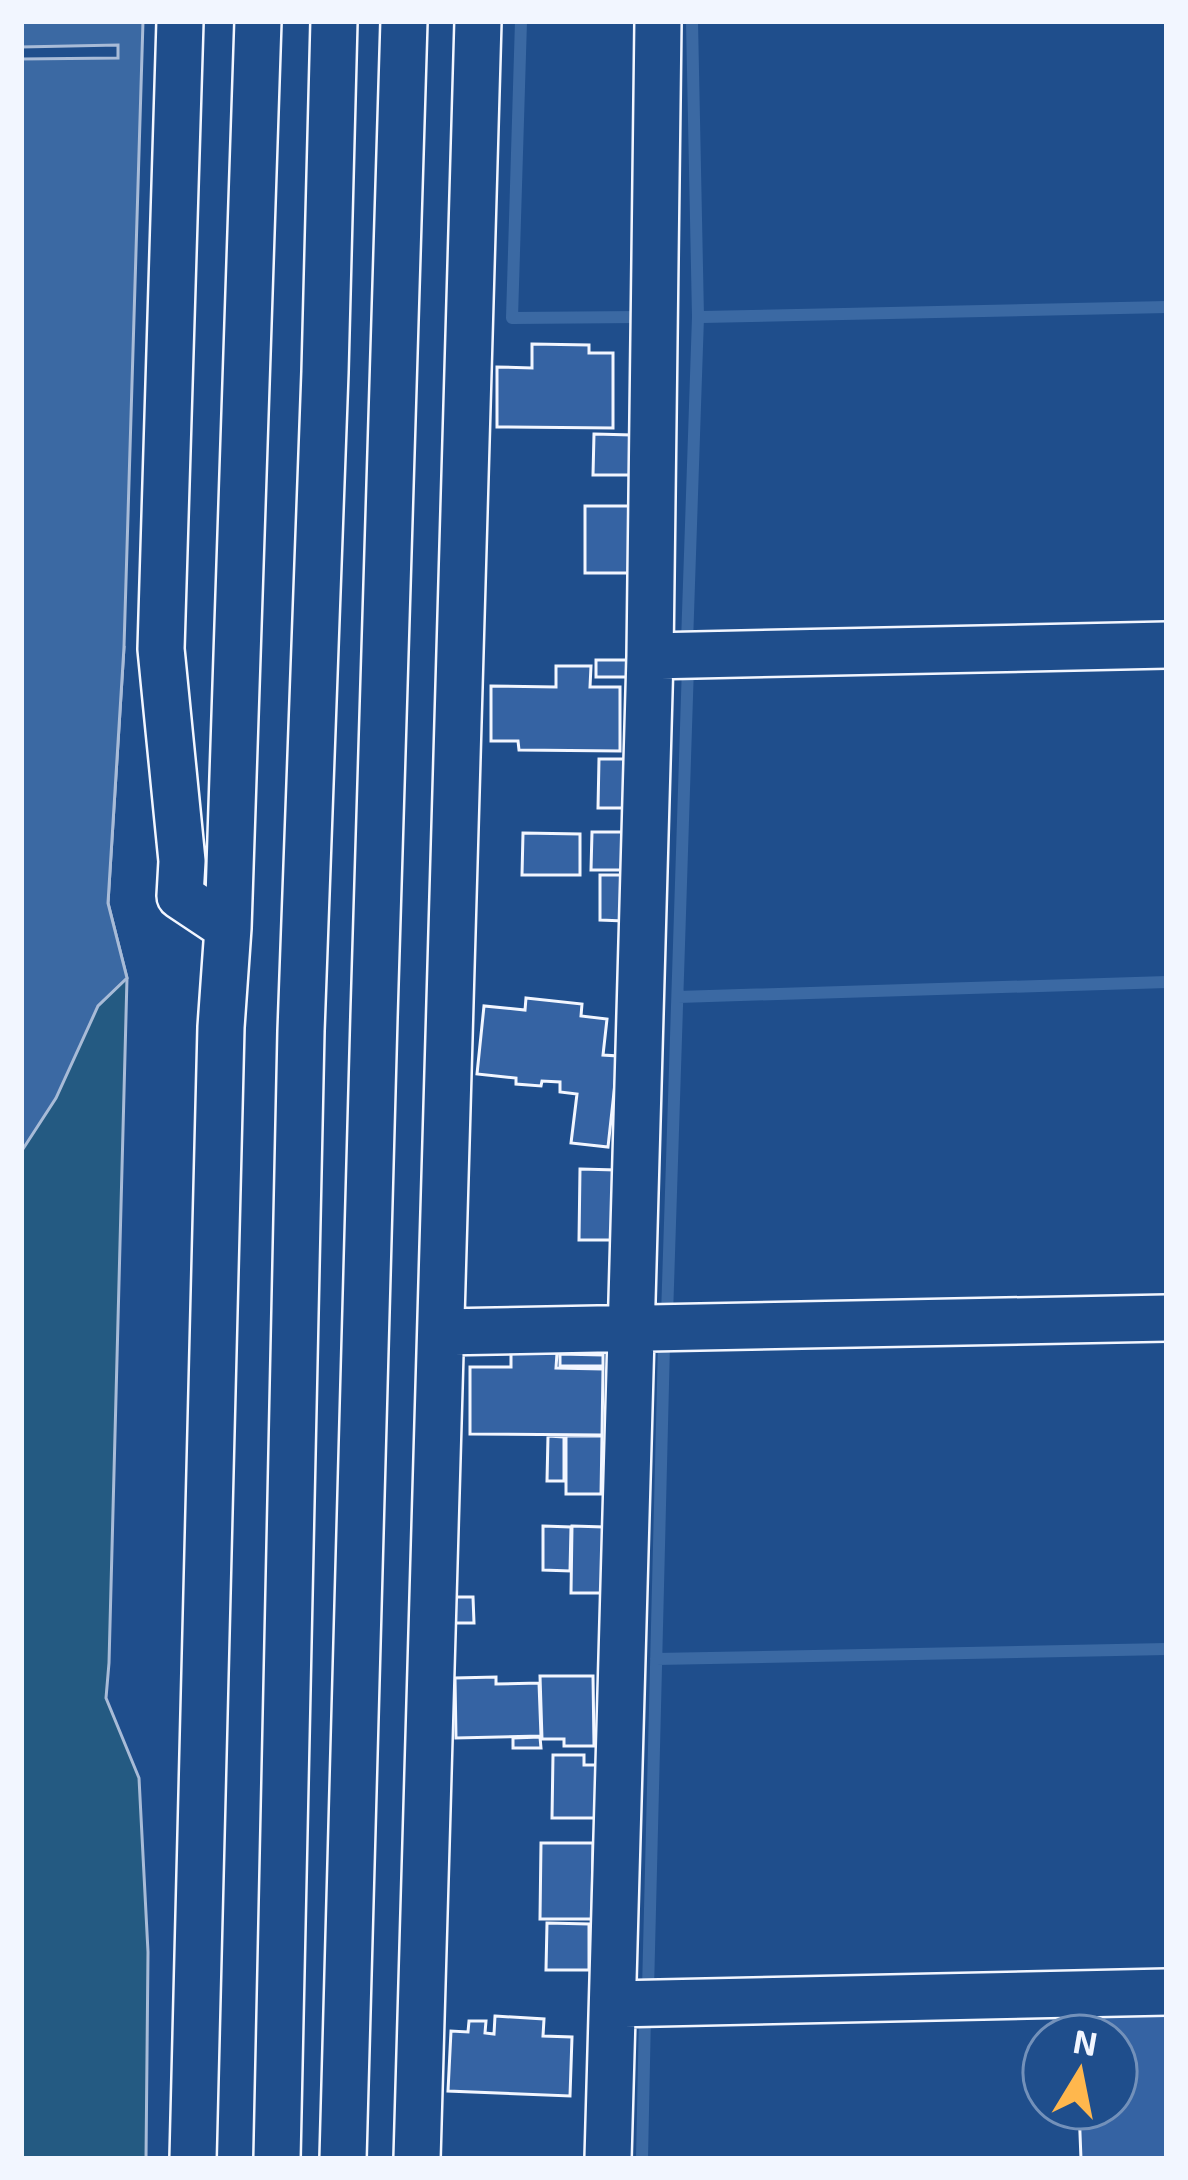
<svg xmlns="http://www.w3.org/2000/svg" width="1188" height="2180" viewBox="0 0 1188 2180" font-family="'Exo 2',sans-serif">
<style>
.green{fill:#245a82;stroke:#a8bbd7;stroke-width:3}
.water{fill:#3b69a3;stroke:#a8bbd7;stroke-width:3}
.pier{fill:#1f4e8c;stroke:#a8bbd7;stroke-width:3}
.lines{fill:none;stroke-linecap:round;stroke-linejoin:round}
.stream{stroke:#3b69a3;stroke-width:12}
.building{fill:#3563a3;stroke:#f2f6ff;stroke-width:3}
.minor-casing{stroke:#f2f6ff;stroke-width:50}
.minor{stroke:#1f4e8c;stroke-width:45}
</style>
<rect width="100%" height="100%" fill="#1f4e8c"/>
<path class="green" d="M21,598L124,647L108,903L127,978L109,1663L106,1698L139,1778L148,1952L146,2159H21Z"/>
<path class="water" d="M21,21H143L124,647L108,903L127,978L98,1006L56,1098L21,1152Z"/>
<path class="pier" d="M118,45V58L21,59V47Z"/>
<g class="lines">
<path class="stream" d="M521,21L512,318L639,317
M702,317L1167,307
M687,643L698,317L692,21
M678,997L1167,982
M667,1316L688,666
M656,1659L1167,1649
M648,1990L664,1344
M642,2159L645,2015"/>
</g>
<path class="building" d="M532,344L589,345V353H613V428L497,427V367L532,368Z
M594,434L632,435V475H593Z
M585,506H629V573H585Z
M596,660H631L630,677H596Z
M556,666H591L590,687H620V751L519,750L518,741H491V686L556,687Z
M599,759H625L624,808H598Z
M592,832H626L625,870H591Z
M523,833L580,834V875H522Z
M600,875H625L624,921L600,920Z
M526,998L582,1004L581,1016L607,1019L603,1055L618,1056L608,1147L571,1143L577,1094L560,1092V1082L542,1081L541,1086L516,1084V1078L477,1074L484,1006L525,1010Z
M580,1169L616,1170V1240H579Z
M511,1352L557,1353L556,1368L603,1369L602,1435L470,1434V1367H511Z
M560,1354L603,1355V1366H560Z
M548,1436L564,1437V1481H547Z
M566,1436H602L601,1494H566Z
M543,1526L571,1527L570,1571L543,1570Z
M572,1526L604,1527L603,1593H571Z
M455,1597H473L474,1623H455Z
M540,1676H593L594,1746H564V1739H542Z
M496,1677V1684L539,1683L541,1736L456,1738L455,1678Z
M540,1737L541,1748H513V1738Z
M553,1755H584V1765H597L596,1818H552Z
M541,1843H593L592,1919H540Z
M547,1923L589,1924V1970H546Z
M1167,2007V2159H1081L1079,2108H1116V2036H1077L1076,2009Z
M495,2016L544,2019L543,2036L572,2037L570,2096L448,2091L451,2031L468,2032L469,2021H486L485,2033L494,2034Z"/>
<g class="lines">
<g class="minor-casing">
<path id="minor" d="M180,21L161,649L182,861L180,896L228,928
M650,656L1167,645
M441,1332L1167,1318
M613,2004L1167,1992
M193,2159L221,1027L228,928L258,21
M277,2159L301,1031L325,372L334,21
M343,2159L374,1017L404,21
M417,2159L478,21
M608,2159L650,656L658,21"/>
</g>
<use href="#minor" class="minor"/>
</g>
<rect width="1188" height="2180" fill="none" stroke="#f2f6ff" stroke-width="48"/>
<g transform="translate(1080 2072) rotate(10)"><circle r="57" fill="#1f4e8c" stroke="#7391ba" stroke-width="3"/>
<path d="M0-9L21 45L0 30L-21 45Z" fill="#ffb74d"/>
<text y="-18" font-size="33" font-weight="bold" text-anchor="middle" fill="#f2f6ff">N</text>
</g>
</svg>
